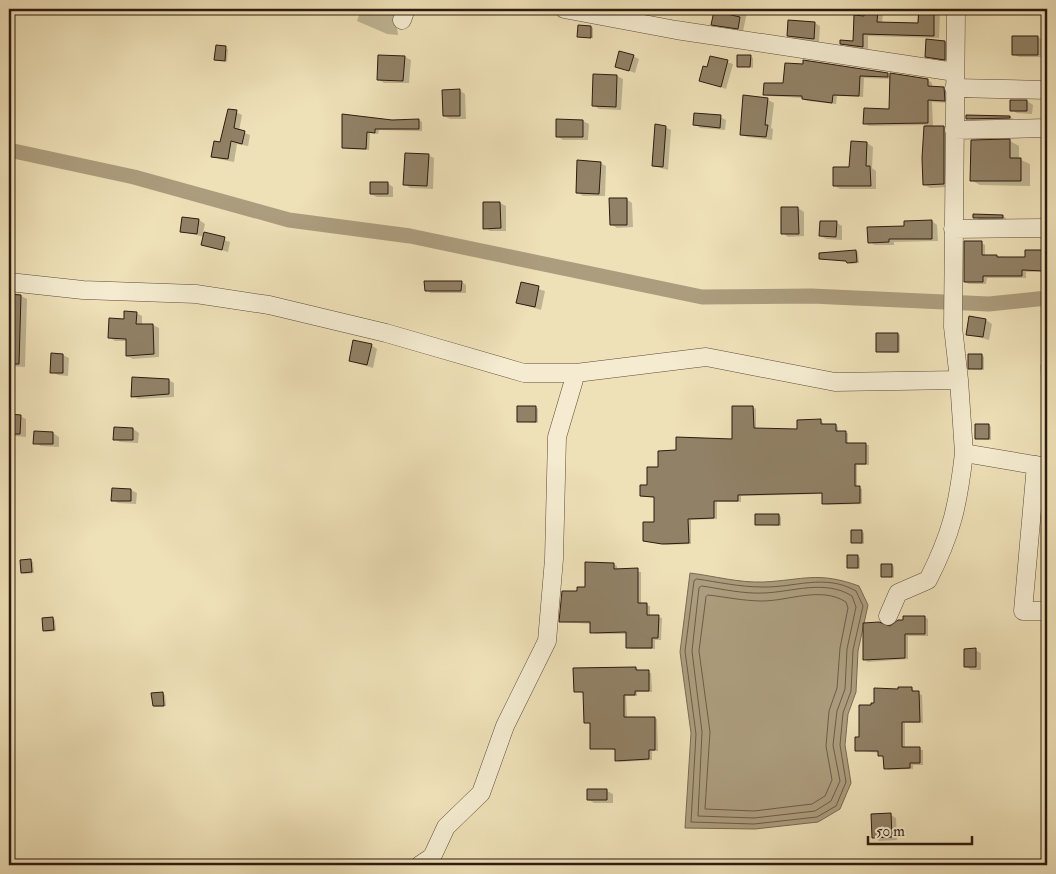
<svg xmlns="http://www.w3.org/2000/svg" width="1056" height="874" viewBox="0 0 1056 874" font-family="'IM FELL Double Pica',serif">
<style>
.water{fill:#ac9d7e;stroke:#796952}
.shadow{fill:#0003}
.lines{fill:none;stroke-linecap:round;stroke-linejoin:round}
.shore{stroke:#6c5c46;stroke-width:1}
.canal{stroke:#ac9d7e;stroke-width:15}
.building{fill:#918166;stroke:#2d1b0f}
.minor-casing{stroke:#5d4c39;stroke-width:19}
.minor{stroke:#f4ebd0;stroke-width:18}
</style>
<rect width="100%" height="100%" fill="#eee0b7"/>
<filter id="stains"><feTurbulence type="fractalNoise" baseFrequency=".004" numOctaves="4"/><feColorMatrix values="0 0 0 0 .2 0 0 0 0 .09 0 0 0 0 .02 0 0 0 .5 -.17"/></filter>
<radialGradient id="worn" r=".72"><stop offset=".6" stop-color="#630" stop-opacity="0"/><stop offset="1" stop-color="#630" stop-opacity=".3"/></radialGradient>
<path class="water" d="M690,573C714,576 739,583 764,582C803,580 818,571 859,586L868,605L858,651L856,692L848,714L845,745L851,783L840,809L818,822L755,829L685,828L691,733L680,652Z"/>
<path class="shadow" d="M361,9H401L396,20L398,35L387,34L357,21Z
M621,9H641V14Z
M721,9H767L766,15L747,12L743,31L718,27L712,24L721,14Z
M918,9H952L951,13H940L939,38L868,36V50L847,46L842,43L854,42L865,18L877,10L883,13L882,24L917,25Z
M815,23L820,26L819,42L794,39L788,35Z
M591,27L593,28V38L579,36Z
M1038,37L1044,41V57H1019L1013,54Z
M945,42L951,45L950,62L932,59L926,56Z
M217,46L228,49L227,62L216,59Z
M633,56L639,59L635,73L616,66Z
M750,56L753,58V68L738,66Z
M405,57L411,60L409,83H384L378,79Z
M711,57L733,64L726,89L700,80L708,68Z
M786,65L928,80L932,83V88H943L948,91L949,103L932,102L933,127H944L950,131L949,187L930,188L925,185L923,158L925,125L869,126L864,123L890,111L891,79L864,78L863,97L837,96L836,104L807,101L803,98L769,96L764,94L785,84Z
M617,76L623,79L621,110L599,109L593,105Z
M459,90L465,94L466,119H450L444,116Z
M744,97L768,100L774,103L771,128L773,129L772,140L747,137L741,134Z
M1027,101L1033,105L1032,114L1017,113L1011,110Z
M236,112L242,115L239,131L250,135L248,146L237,144L234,162L219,159L213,156Z
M343,115L392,121L419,120L422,122V131L379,130L378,134L370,133L369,150L347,149L343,147Z
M967,116L1010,117L1019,122L976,124Z
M720,117L726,120L725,130L700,128L695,124Z
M583,121L589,124L588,140H563L557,136Z
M665,127L671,130L668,170L654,166Z
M1010,141L1019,146V159L1030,164V186L980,185L971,180Z
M852,143H867L873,147L872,168L876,171V189H840L835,186L850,168Z
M428,155L434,158L433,189L410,188L405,184Z
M600,163L606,166L605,196H583L577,192Z
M387,183L393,187V197H377L371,194Z
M626,199L632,203L633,227L617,228L611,224Z
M500,203L506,206V231H490L485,228Z
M798,208L804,212V236L788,237L783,233Z
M974,215L1003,216L1009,221H980Z
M183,218L199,220L205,224L203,233L230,242L228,252L202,244L204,237L181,231Z
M932,221L937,225L938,241L894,242V245H875L869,242L905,227Z
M837,223L842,226V240L826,239L821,236Z
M981,243L985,245V256L1026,258L1046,251L1047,272H1026V278H987L986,284H969L965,282Z
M856,251L858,252L859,263L850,264L848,262L820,258Z
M462,282L466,285V293H431L426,290Z
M522,284L545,291L541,310L518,303Z
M9,295L21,296L27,299L25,367L9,366Z
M136,313L142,316V325H153L159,328V357L133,359L127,356V341H115L109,337Z
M986,320L992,324L989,340L967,334Z
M898,334L900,335V353L877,352Z
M371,345L377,349L373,368L350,361Z
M52,355H63L69,358L68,376L58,375L52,372Z
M982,355L984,357V370L970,369Z
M1040,365H1047V380L1041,378Z
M168,380L174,383V397L138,399L132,396Z
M536,407L538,409V423L518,421Z
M753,407L756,409V430L799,431L821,420L824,425H836L838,427V432L848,433V444L869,445V465H857V487L862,489V504L826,505L823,503V494L741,496V502H717V519L691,520V544L666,545L644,540L655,524V498L641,496L660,468L678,452L733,441Z
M20,416L26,419V437L15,436L9,433Z
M989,425L991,427V440L977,439Z
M133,429L139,433L138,443L120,442L115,439Z
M35,433H53L59,437V447L41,446L35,443Z
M131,490L137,493L136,504L118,503L113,500Z
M779,515L781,517V526L756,524Z
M861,531L864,533V544L852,542Z
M857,556L860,558V569L848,567Z
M31,560L33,562L34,573L25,574L22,573Z
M613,564L617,566V570L641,572V604L650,606V616L662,618L661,640H655V649H631L627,647V634H595L592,632V624L561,622L578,592L586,589Z
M892,565L894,567V578L882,576Z
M924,617L928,619V636H908V659L868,662L865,660L889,628Z
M52,618L55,620L56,631L46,632L44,630Z
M975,650L981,653V670H971L965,666Z
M636,668L639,671L651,673L652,692H637V696H626L627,718L657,719L658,751H652V760L619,762L617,760V750L591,748V724L586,722L584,693L575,691L574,670Z
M912,688L915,693L922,695L923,723H905V748L923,750V765H913V769L888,770L885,768V757L880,755V753L856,750L872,707L900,690Z
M162,693L165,695L166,706L156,707L154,706Z
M607,791L613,794V803H594L589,800Z
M891,815L896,818L897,840L879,841L873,837Z
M730,862H744L746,865H730Z"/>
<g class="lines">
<path class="shore" d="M697,579C718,582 740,587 762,587C794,588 825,573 856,591L863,606L853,650L851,691L843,713L840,745L846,782L836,806L817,817L754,824L691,822L696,734L685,651L694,581Z
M702,586C722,589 743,594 764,593C792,592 825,579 852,596L856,607L847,649L845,689L837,711L833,745L840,781L831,801L815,811L754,818L698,816L702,732L692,651L699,588Z
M708,595C726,597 744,601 762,601C789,601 821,586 846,602L848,608L840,648L837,688L829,711L826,746L832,780L825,796L812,804L754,811L705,809L710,732L699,651L706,597Z"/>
<path class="canal" d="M9,150L134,177L289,220L410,236L702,297L811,296L989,304L1047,298"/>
</g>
<path class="building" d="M864,9H878L877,22L918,23L919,9H934V36L863,34V47L840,44V40L853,41L854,15L864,16Z
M714,11L740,17L738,29L711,25Z
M788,20L815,22L814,39L787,36Z
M578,25L591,26V38L577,37Z
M1012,36H1038V55H1012Z
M926,39L945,41V60L925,57Z
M216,45L226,46L225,61L214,60Z
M619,51L634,55L629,71L615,67Z
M378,55L405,56L403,81L377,80Z
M737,55H751L750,67H737Z
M710,56L728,60L721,87L699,81L703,66L707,67Z
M803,60L888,73V77L860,76L859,96L833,95L832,103L802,99V96L763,95L764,83H783L785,63L803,64Z
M890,73L928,79V86L944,87L945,101L928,100V123L863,124L864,108L889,109Z
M593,74L617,75L616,107L592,106Z
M460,89V116H443L442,90Z
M743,95L768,98L765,125H768L766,137L740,135Z
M1010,100H1027V111H1010Z
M228,109L237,110L234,128L245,131L242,144L231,141L228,159L211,157L214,141L220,142Z
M694,113L721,115L720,128L693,125Z
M342,114L392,120L419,119V129H375V133L367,132L366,149L342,148Z
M966,115L1010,116V118L966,119Z
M556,119L583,120V137H556Z
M655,124L666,126L663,167L652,166Z
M924,126H944V184L923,185L922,158Z
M1010,139V158H1021V181H970L971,140Z
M851,141L867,142L866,166H870L871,186H833V167H849Z
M405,153L429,154L427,186L403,185Z
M577,160L601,162L599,194L576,193Z
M370,182H388V194H370Z
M609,198H627V225H610Z
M483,202H500L501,228L483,229Z
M781,207H798L799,234H781Z
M973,214L1003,215V218H973Z
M182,217L199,219L197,234L180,232Z
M932,220V239H889V242L868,243L867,227L904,226V221Z
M820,221H837L836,237L819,236Z
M204,232L225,237L222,250L201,245Z
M964,241H982V255H997V257H1025V250H1046L1045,271L1022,270V276H983V282H964Z
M856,250L857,262L847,263L846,261L819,259V253Z
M424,281H462L461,291H425Z
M521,282L539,286L535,307L516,303Z
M9,294L21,295L19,364H9Z
M124,311L137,312L136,324H153L154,354L126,356V339L108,338L109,318L124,319Z
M969,316L986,319L983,337L966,335Z
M876,333H898V352H876Z
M353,340L372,344L367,365L349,361Z
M51,353L63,354V373H50Z
M968,354H982V369H968Z
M132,377L169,379V394L131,397Z
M517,406H536V422H517Z
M732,406H753L754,428L797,429V420L821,419V424H836V431H846V443H866V464H855V486H860V503L822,504V493L738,495V501H714V518L688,519L689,543L662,544L643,541V522H654V497L640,496V485H647V467H658V451L676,450V437L732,439Z
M9,414L21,415L20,434H9Z
M975,424H989V439H975Z
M114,427L133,428V440H113Z
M34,431L53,432V444H33Z
M112,488L131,489V501H111Z
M755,514H779V525H755Z
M851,530H862V543H851Z
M847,555H858V568H847Z
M31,559L32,572L21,573L20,560Z
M585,562L614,563V569L638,568V603H647V615H659L658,638H652V648H626V632L590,633V622H559L562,591H577V587H585Z
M881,564H892V577H881Z
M903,616H925V634H905V658L863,660V623L879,622L890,626L898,620H903Z
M53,617L54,630L43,631L42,618Z
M976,648V667H964V649Z
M636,667V670H649V691H635V695H624V717H655V750H649V759L615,761V749H590V723H584L583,692H574L573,668Z
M898,687H912V691H919L920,722H902V747H920V763H910V768L884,769L883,756H878V751H855V737H859V705H871V703H874V688L898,689Z
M163,692L164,706H153L151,693Z
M587,789H607V800H587Z
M891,813L892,837L872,838L871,814Z"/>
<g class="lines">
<g class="minor-casing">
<path id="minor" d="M564,9L676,30L955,72
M956,9L953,327L959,380L964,453L1047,467
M402,20L406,9
M954,88L1047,90
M954,130L1047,128
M953,229L1047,228
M9,282L83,290L196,294L269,305L386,333L524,373H576L706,357L835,382L959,380
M1036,465L1023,611H1047
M888,616L898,593L928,580C952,533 958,505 964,453
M420,865L432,857L446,827L481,793L505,726L547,641L554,559L557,437L576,373"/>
</g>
<use href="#minor" class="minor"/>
</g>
<rect width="1056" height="874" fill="none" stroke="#eee0b7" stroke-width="30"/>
<rect x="10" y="10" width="1036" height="854" fill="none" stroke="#2d1b0f" stroke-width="2.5"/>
<rect x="15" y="15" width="1026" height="844" fill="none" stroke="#2d1b0f"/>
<path d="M868 836v8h104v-8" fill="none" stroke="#2d1b0f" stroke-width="2.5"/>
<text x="876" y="836" font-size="15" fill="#2d1b0f" stroke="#f4ebd0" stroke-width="4" paint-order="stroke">50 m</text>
<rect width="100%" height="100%" filter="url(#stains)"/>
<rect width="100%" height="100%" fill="url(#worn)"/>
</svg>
